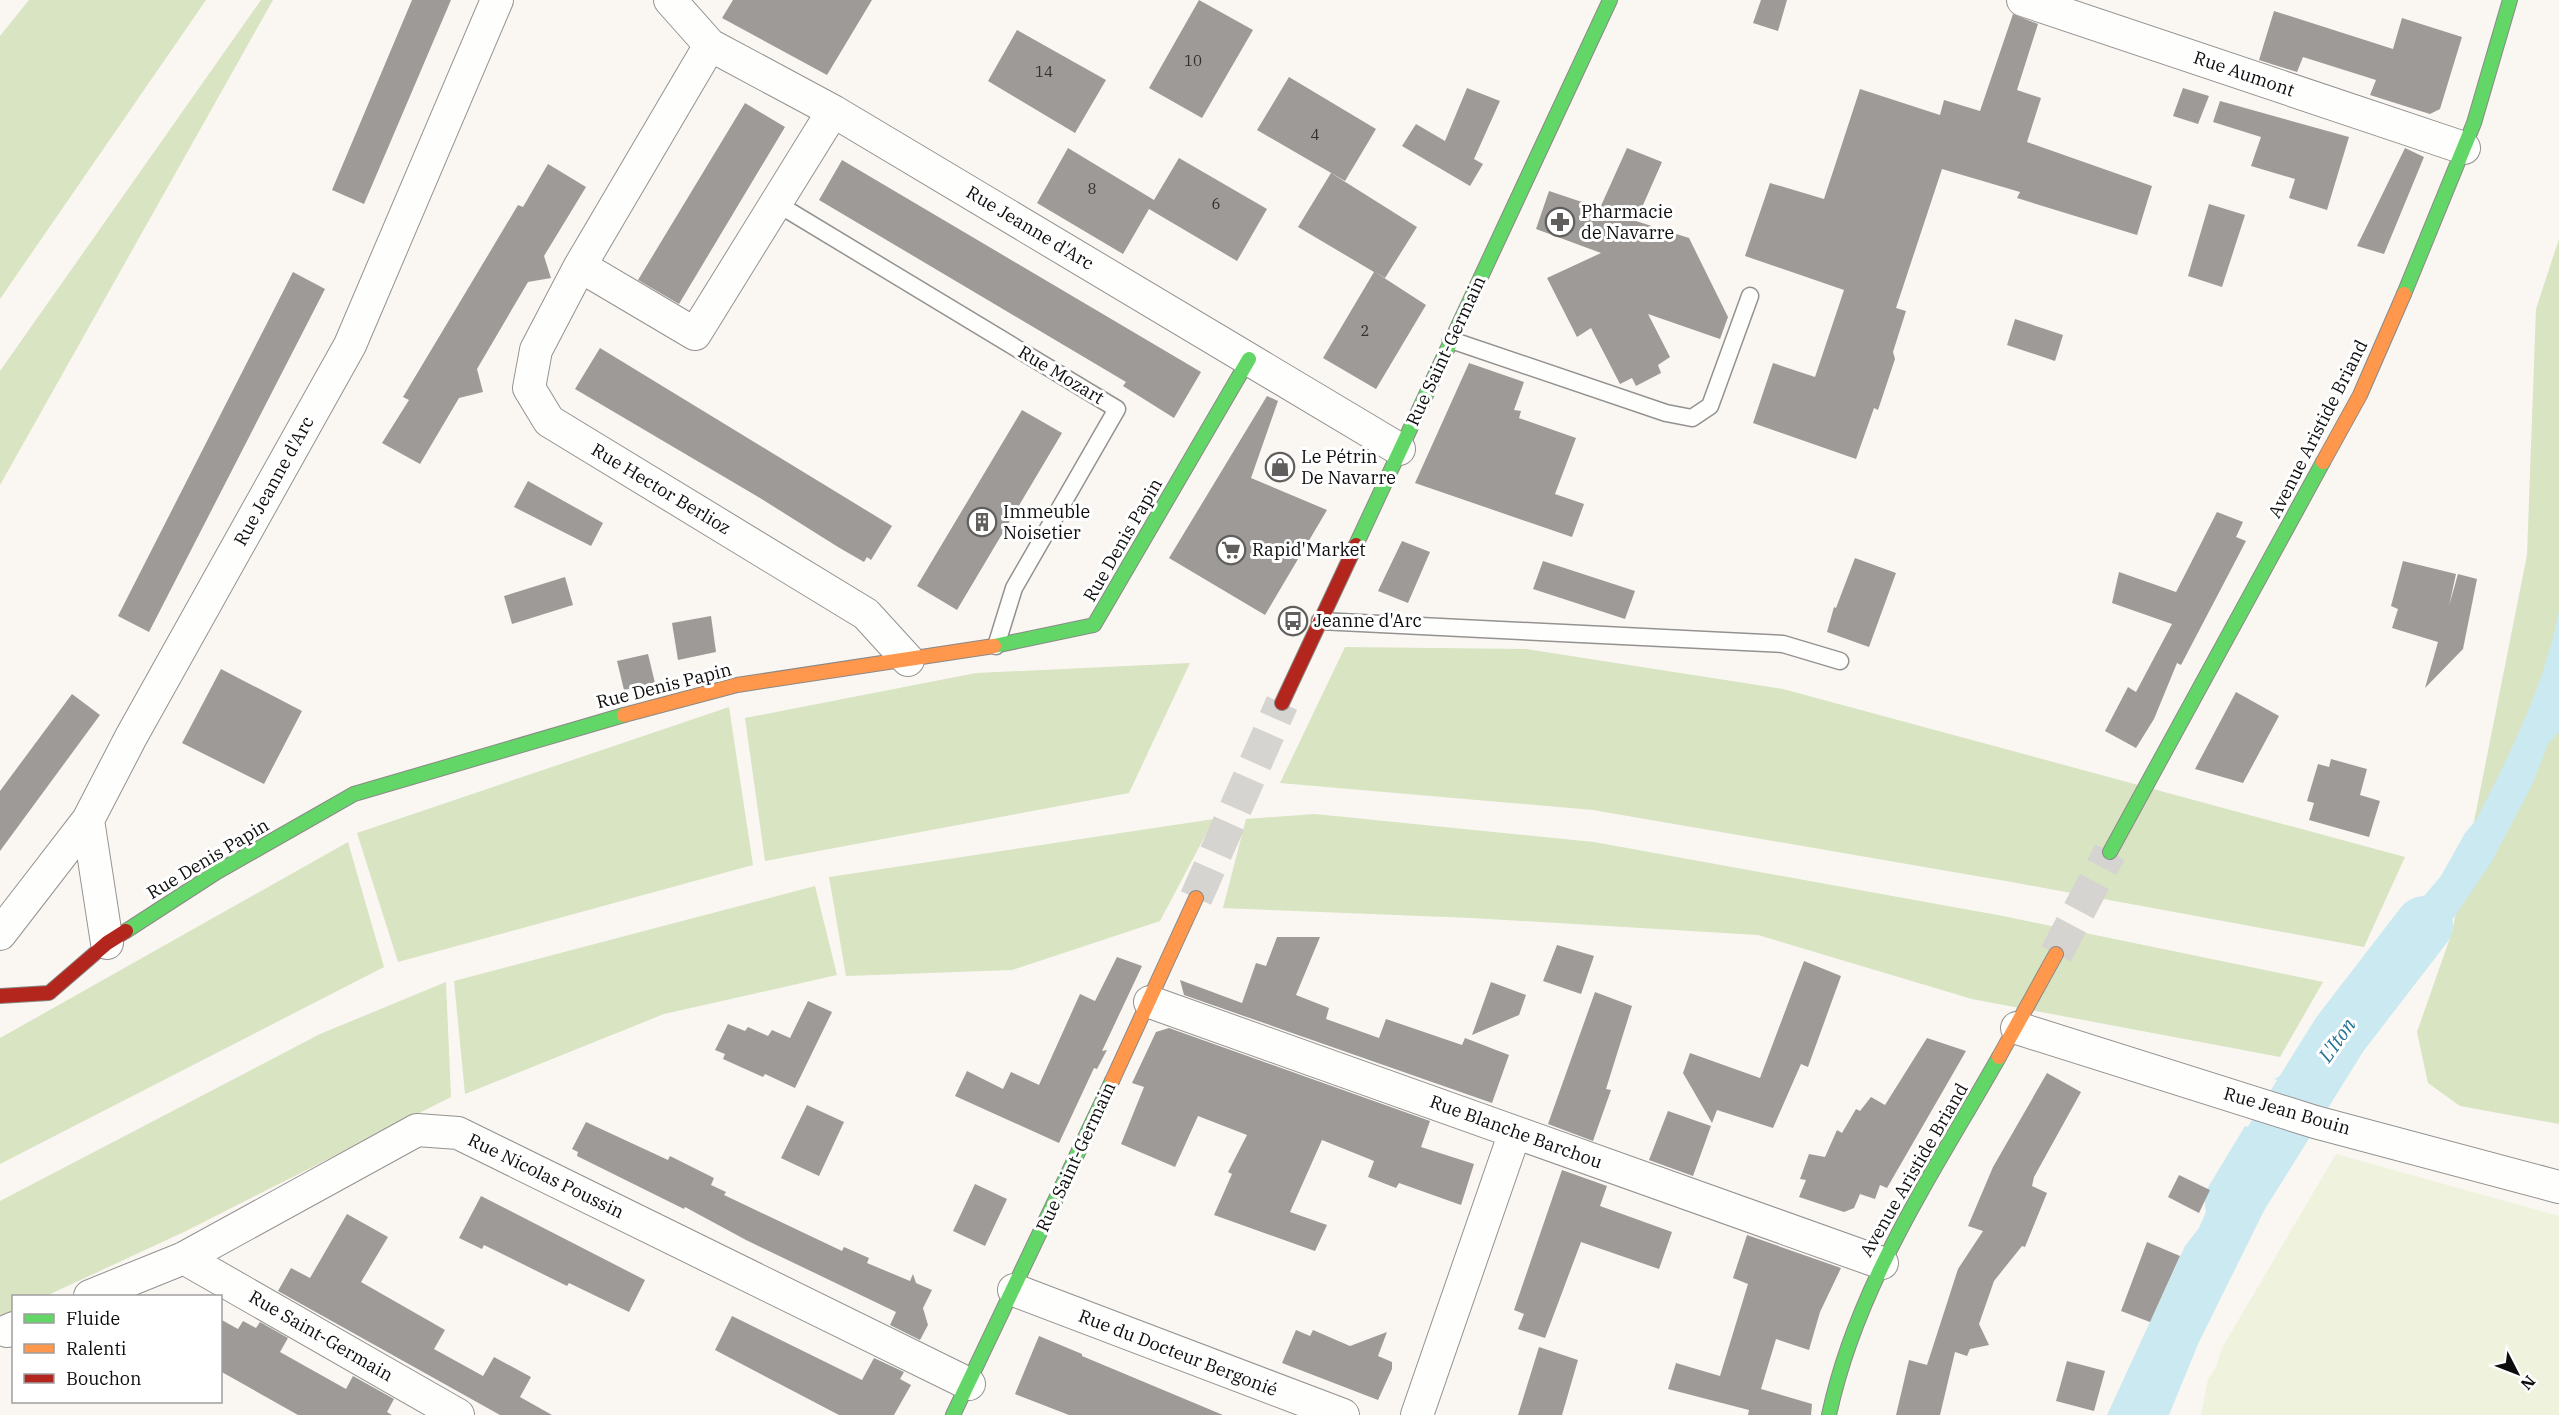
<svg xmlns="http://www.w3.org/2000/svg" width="2559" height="1415" viewBox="0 0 2559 1415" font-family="'IBM Plex Serif',serif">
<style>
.forest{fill:#d8e4c2}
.pitch{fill:#eff2dd}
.water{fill:#cbe9f1}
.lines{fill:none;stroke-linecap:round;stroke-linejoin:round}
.river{stroke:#cbe9f1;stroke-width:58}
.building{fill:#9d9a97}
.secondary-tunnel{stroke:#d6d4d0;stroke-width:33;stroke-dasharray:33 16;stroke-linecap:butt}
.lane-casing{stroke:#949290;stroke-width:19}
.street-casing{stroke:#949290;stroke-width:34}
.fast-casing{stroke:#8a8987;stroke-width:16}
.slow-casing{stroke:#8a8987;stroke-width:16}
.jam-casing{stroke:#8a8987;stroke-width:16}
.lane{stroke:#fefefd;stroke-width:16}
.street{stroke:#fefefd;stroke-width:32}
.fast{stroke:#63d668;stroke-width:14}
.slow{stroke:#ff974d;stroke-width:14}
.jam{stroke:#b3261e;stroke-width:14}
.labels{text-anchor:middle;stroke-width:6;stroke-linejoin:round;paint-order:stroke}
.number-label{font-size:15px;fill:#313030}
.street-label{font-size:18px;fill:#0d0d0d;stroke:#fff}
.poi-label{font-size:18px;fill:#0d0d0d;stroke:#fff;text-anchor:start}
.water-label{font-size:20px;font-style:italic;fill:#227293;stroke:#fff}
</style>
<rect width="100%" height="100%" fill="#faf7f2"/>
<path class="forest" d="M29,0H206L0,299V36Z
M261,0H273L0,485V371Z
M2559,239V1124L2460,1106L2428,1083L2417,1032L2452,932L2527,555L2536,309Z
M1345,647L1526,649L1783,689L2405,857L2364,947L2017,883L1593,810L1280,783Z
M1190,663L1129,793L765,861L745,718L976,673Z
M729,707L753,865L398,962L357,833Z
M1315,814L1594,842L2003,916L2323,982L2280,1057L1972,999L1758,935L1472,918L1223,908L1246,819Z
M1214,819L1160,921L1012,970L846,976L829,877Z
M348,842L384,967L0,1164V1038Z
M815,886L837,975L664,1014L465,1094L454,981Z
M446,982L451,1097L186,1231L46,1296H14L13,1311L0,1318V1201L320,1034Z"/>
<path class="pitch" d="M2336,1154L2559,1216V1415H2201L2208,1379L2216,1367L2222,1348Z"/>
<path class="water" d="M2559,611V732L2548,744L2533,783L2491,863L2399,998L2352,981L2441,876L2465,833L2476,820C2510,754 2545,684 2559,611Z
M2333,1007L2380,1025L2325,1095L2274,1079L2280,1076Z
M2245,1126L2298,1142L2199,1342L2169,1415H2107L2185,1246L2199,1228L2214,1193L2207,1189Z"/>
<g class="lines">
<path class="river" d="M2234,1204L2340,1034L2424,925"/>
</g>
<path class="building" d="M412,0H451L364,204L332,190Z
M733,0H872L827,75L722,18Z
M1199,0L1253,30L1202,118L1149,88Z
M1761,0H1787L1778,31L1753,23Z
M2274,11L2393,49L2402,18L2462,37L2440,109L2430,114L2370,95L2376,80L2303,57L2297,72L2259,60Z
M2013,14L2038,24L2017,90L2041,98L2027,142L2152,186L2137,235L2017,198L2020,192L1942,169L1896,308L1906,311L1893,352L1895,359L1878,410L1874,408L1856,459L1753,423L1773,363L1815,377L1844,290L1745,256L1770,183L1824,199L1860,89L1940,115L1944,100L1980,111Z
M1017,30L1106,80L1075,133L988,81Z
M1289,77L1376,129L1345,181L1257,130Z
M1467,88L1500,101L1474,159L1483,164L1470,186L1402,146L1416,124L1445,141Z
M2183,88L2209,96L2198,124L2173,116Z
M2220,101L2349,137L2327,210L2289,198L2295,179L2251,166L2261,137L2213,122Z
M745,103L785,127L679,304L638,280Z
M1068,148L1154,200L1179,158L1267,209L1237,261L1149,209L1123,254L1037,203Z
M1627,148L1662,162L1636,221L1689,238L1728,317L1720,339L1648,314L1670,357L1658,365L1661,373L1636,386L1632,378L1620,384L1591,328L1577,337L1547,278L1601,253L1536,229L1549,191L1600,208Z
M2405,148L2424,157L2384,254L2357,246Z
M842,160L1201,372L1174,418L1123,386L1126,382L819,200Z
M548,164L586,187L544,256L551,278L528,282L477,369L483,392L459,398L420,464L382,443L409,400L403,397L518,205L523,207Z
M1331,173L1417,227L1385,278L1375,272L1426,305L1376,389L1323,358L1374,272L1298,227Z
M2209,204L2245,215L2222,287L2188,276Z
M293,272L325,289L149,632L118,616Z
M2015,319L2063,335L2055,361L2007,345Z
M600,348L892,526L871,560L867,557L864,562L838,547L760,498L575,389Z
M1469,363L1524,382L1514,410L1521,411L1519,418L1576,438L1555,494L1584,504L1572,537L1415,483Z
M1267,396L1278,401L1251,478L1327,510L1265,615L1169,558Z
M1022,410L1062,433L957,610L917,586Z
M528,481L603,523L591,546L514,507Z
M2217,512L2243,522L2236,537L2246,541L2181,665L2177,663L2154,719L2136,748L2105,731L2128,687L2136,692L2172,624L2112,603L2119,572L2176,592Z
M1402,541L1430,552L1408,603L1378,591Z
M1855,558L1896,573L1869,647L1827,632L1834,607L1836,608Z
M1543,561L1635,591L1625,619L1533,589Z
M2403,561L2456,574L2449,606L2458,574L2477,579L2463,649L2425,688L2438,642L2392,628L2398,609L2391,606Z
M565,577L573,605L512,624L504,596Z
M711,616L716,652L678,660L672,623Z
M648,654L655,683L624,690L617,661Z
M221,669L302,711L264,784L182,743Z
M2236,692L2279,716L2243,783L2195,769Z
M72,694L100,715L0,851V791Z
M2331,759L2367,769L2360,795L2380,801L2369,837L2309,820L2314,803L2307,801L2318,764L2329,767Z
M1277,937H1320L1296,995L1329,1008L1326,1019L1379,1038L1386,1019L1462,1045L1465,1038L1509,1055L1492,1103L1184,995L1180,980L1242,1003L1256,963L1266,966Z
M1557,945L1594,956L1581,994L1543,981Z
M1117,957L1142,966L1102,1051L1107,1050L1097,1069L1094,1068L1059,1143L955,1096L967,1071L1003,1089L1011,1072L1039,1085L1080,994L1095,1001Z
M1804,961L1841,976L1808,1067L1801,1064L1773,1128L1717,1110L1712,1123L1683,1073L1690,1053L1760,1078Z
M1491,982L1526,995L1519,1015L1472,1035Z
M1595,992L1632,1006L1606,1089L1611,1090L1593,1141L1548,1124Z
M808,1001L832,1012L795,1088L765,1074L763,1077L723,1059L725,1054L715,1050L728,1024L745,1031L748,1027L768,1036L772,1030L790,1038Z
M1169,1028L1430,1121L1421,1147L1474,1164L1461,1205L1399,1183L1396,1188L1368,1177L1374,1161L1322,1140L1290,1212L1327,1225L1315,1251L1214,1215L1232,1174L1228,1172L1247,1135L1198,1116L1175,1167L1121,1144L1144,1087L1132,1083L1156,1032Z
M1927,1038L1966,1051L1887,1188L1880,1185L1875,1199L1860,1194L1854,1208L1844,1212L1799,1197L1806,1180L1800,1179L1809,1154L1825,1157L1837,1130L1842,1133L1856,1109L1860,1111L1871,1097L1885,1105Z
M2047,1073L2081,1092L2034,1177L2032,1186L2047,1193L2025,1247L2022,1246L1994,1281L1979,1324L1989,1345L1970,1349L1967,1356L1955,1352L1940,1415H1896L1909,1360L1927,1365L1958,1269L1983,1231L1968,1226L1993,1167Z
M807,1105L844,1122L819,1176L781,1158Z
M1668,1111L1711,1126L1693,1176L1649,1160Z
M586,1122L668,1160L670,1156L714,1178L711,1185L726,1192L724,1195L842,1251L844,1247L869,1258L867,1263L910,1281L913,1274L916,1283L932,1290L923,1308L928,1325L920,1340L890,1325L896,1312L746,1240L685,1207L684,1209L577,1156L578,1152L572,1149Z
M1562,1170L1607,1186L1600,1206L1672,1232L1659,1269L1581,1242L1545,1338L1518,1329L1524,1314L1514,1310Z
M2179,1175L2210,1190L2199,1213L2168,1197Z
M975,1184L1007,1199L985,1246L953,1231Z
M481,1196L645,1280L629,1312L569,1283L567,1286L484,1245L482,1249L459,1238Z
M347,1214L388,1237L361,1282L445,1330L434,1349L483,1376L494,1357L531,1377L520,1397L552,1415H500L278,1291L291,1268L310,1278Z
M1747,1235L1841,1268L1820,1312L1809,1350L1776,1339L1761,1389L1812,1404L1811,1415H1748L1749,1410L1668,1389L1676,1363L1720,1376L1748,1284L1733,1278Z
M2147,1242L2180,1256L2150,1322L2121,1311Z
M732,1316L862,1380L874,1358L904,1372L900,1379L911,1385L894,1415H839L715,1350Z
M220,1319L238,1329L243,1321L256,1328L260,1322L288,1338L280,1352L346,1389L353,1376L394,1399L387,1412L392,1415H298L220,1371Z
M1296,1330L1310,1336L1313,1330L1350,1346L1387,1332L1378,1356L1392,1362V1369L1378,1400L1282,1363Z
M1039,1336L1082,1354V1356L1223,1415H1069L1015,1394Z
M1539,1347L1578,1360L1562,1415H1518Z
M2067,1361L2105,1371L2094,1411L2056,1401Z"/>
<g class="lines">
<path class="secondary-tunnel" d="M1196,898L1282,703
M2056,954L2110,852"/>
<g class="lane-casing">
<path id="lane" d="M776,203L1117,409L1014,588L996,646
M1451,340L1666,413L1692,418L1710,406L1750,296
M1320,621L1783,644L1840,661"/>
</g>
<g class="street-casing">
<path id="street" d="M670,0L710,45L833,111L1399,449
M2023,0L2464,148
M710,45L580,266L536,350L529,388L549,421L866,614L908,660
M580,266L695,334L833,111
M88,820L107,943
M0,934L88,820L131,737L350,345L497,0
M1150,1002L1882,1263
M2017,1028L2315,1122L2559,1187
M184,1258L458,1415
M1014,1290L1343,1415
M90,1296L184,1258L417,1130L458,1133L969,1384
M7,1331L14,1328
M1417,1415L1515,1132"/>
</g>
<g class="fast-casing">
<path id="fast" d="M2404,294L2474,123L2510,0
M1356,545L1610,0
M994,646L1094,625L1249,359
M2110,852L2323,462
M126,931L217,872L354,794L624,715
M953,1415L1112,1081
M1829,1415C1857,1284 1934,1172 1999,1057"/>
</g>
<g class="slow-casing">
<path id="slow" d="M2323,462L2360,395L2404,294
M624,715L737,685L994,646
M1999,1057L2056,954
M1112,1081L1196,898"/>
</g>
<g class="jam-casing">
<path id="jam" d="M1282,703L1356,545
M0,996L49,993L107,943L126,931"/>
</g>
<use href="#lane" class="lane"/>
<use href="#street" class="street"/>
<use href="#fast" class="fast"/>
<use href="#slow" class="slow"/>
<use href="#jam" class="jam"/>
</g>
<defs>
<g id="pharmacy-ring" transform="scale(1.5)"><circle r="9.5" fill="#fff" stroke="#605f5d" stroke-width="1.5"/><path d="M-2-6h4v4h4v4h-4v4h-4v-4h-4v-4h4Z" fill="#605f5d"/></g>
<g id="shop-ring" transform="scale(1.5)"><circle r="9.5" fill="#fff" stroke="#605f5d" stroke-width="1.5"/><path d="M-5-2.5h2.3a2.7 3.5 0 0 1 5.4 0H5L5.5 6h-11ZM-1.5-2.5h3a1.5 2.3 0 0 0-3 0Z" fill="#605f5d"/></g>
<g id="building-ring" transform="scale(1.5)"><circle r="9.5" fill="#fff" stroke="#605f5d" stroke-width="1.5"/><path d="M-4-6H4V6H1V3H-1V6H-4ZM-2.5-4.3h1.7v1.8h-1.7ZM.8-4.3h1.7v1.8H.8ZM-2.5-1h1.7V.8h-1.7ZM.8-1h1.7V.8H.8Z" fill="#605f5d"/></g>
<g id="supermarket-ring" transform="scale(1.5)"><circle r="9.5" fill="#fff" stroke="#605f5d" stroke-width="1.5"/><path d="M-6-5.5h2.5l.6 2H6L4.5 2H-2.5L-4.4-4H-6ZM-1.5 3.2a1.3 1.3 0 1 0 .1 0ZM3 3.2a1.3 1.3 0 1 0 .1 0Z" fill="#605f5d"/></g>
<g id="bus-ring" transform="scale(1.5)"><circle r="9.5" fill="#fff" stroke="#605f5d" stroke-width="1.5"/><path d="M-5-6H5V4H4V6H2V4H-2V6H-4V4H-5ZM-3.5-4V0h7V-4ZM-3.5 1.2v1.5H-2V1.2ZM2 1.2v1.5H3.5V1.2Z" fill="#605f5d"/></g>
</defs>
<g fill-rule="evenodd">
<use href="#pharmacy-ring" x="1560" y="222"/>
<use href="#shop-ring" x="1280" y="467"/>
<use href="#building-ring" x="982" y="522"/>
<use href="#supermarket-ring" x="1231" y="550"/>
<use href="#bus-ring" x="1293" y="621"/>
</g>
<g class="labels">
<g class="number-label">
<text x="1193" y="66">10</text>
<text x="1044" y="77">14</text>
<text x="1315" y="140">4</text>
<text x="1092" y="194">8</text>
<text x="1216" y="209">6</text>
<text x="1365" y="336">2</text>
</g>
<g class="street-label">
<text transform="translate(2244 74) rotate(19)" y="6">Rue Aumont</text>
<text transform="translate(1030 228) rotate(31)" y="6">Rue Jeanne d'Arc</text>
<text transform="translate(1446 351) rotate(-65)" y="6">Rue Saint-Germain</text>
<text transform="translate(1061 375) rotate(31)" y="6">Rue Mozart</text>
<text transform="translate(2318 429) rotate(-63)" y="6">Avenue Aristide Briand</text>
<text transform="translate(274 481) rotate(-61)" y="6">Rue Jeanne d'Arc</text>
<text transform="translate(661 489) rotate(31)" y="6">Rue Hector Berlioz</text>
<text transform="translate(1123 540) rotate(-60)" y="6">Rue Denis Papin</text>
<text transform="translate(664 686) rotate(-14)" y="6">Rue Denis Papin</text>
<text transform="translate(208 859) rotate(-31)" y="6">Rue Denis Papin</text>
<text transform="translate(2287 1111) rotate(16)" y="6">Rue Jean Bouin</text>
<text transform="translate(1516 1132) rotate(20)" y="6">Rue Blanche Barchou</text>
<text transform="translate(1076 1157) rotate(-65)" y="6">Rue Saint-Germain</text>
<text transform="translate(1914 1170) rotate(-60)" y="6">Avenue Aristide Briand</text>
<text transform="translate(546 1176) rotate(26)" y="6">Rue Nicolas Poussin</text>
<text transform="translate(321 1336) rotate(30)" y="6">Rue Saint-Germain</text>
<text transform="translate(1178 1353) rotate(21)" y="6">Rue du Docteur Bergonié</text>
</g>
<g class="poi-label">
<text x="1581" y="218">Pharmacie<tspan x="1581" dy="21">de Navarre</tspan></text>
<text x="1301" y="463">Le Pétrin<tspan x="1301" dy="21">De Navarre</tspan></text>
<text x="1003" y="518">Immeuble<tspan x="1003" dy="21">Noisetier</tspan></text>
<text x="1252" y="556">Rapid'Market</text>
<text x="1314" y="627">Jeanne d'Arc</text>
</g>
<g class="water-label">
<text transform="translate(2337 1040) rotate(-55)" y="7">L'Iton</text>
</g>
</g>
<rect x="12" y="1295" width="210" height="108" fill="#ffffff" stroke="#9e9e9e" stroke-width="1.5"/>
<rect x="24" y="1314" width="30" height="9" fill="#63d668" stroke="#9e9e9e" stroke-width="1.5"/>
<text x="66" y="1325" font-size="18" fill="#0d0d0d">Fluide</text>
<rect x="24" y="1344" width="30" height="9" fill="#ff974d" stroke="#9e9e9e" stroke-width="1.5"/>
<text x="66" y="1355" font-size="18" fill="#0d0d0d">Ralenti</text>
<rect x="24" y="1374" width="30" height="9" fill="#b3261e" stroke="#9e9e9e" stroke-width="1.5"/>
<text x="66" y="1385" font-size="18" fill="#0d0d0d">Bouchon</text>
<g transform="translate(2517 1373) rotate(132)" stroke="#ffffff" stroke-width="4.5" paint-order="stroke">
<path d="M0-4.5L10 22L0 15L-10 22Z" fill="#0d0d0d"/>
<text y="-9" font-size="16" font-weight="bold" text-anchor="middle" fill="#0d0d0d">N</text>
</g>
</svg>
